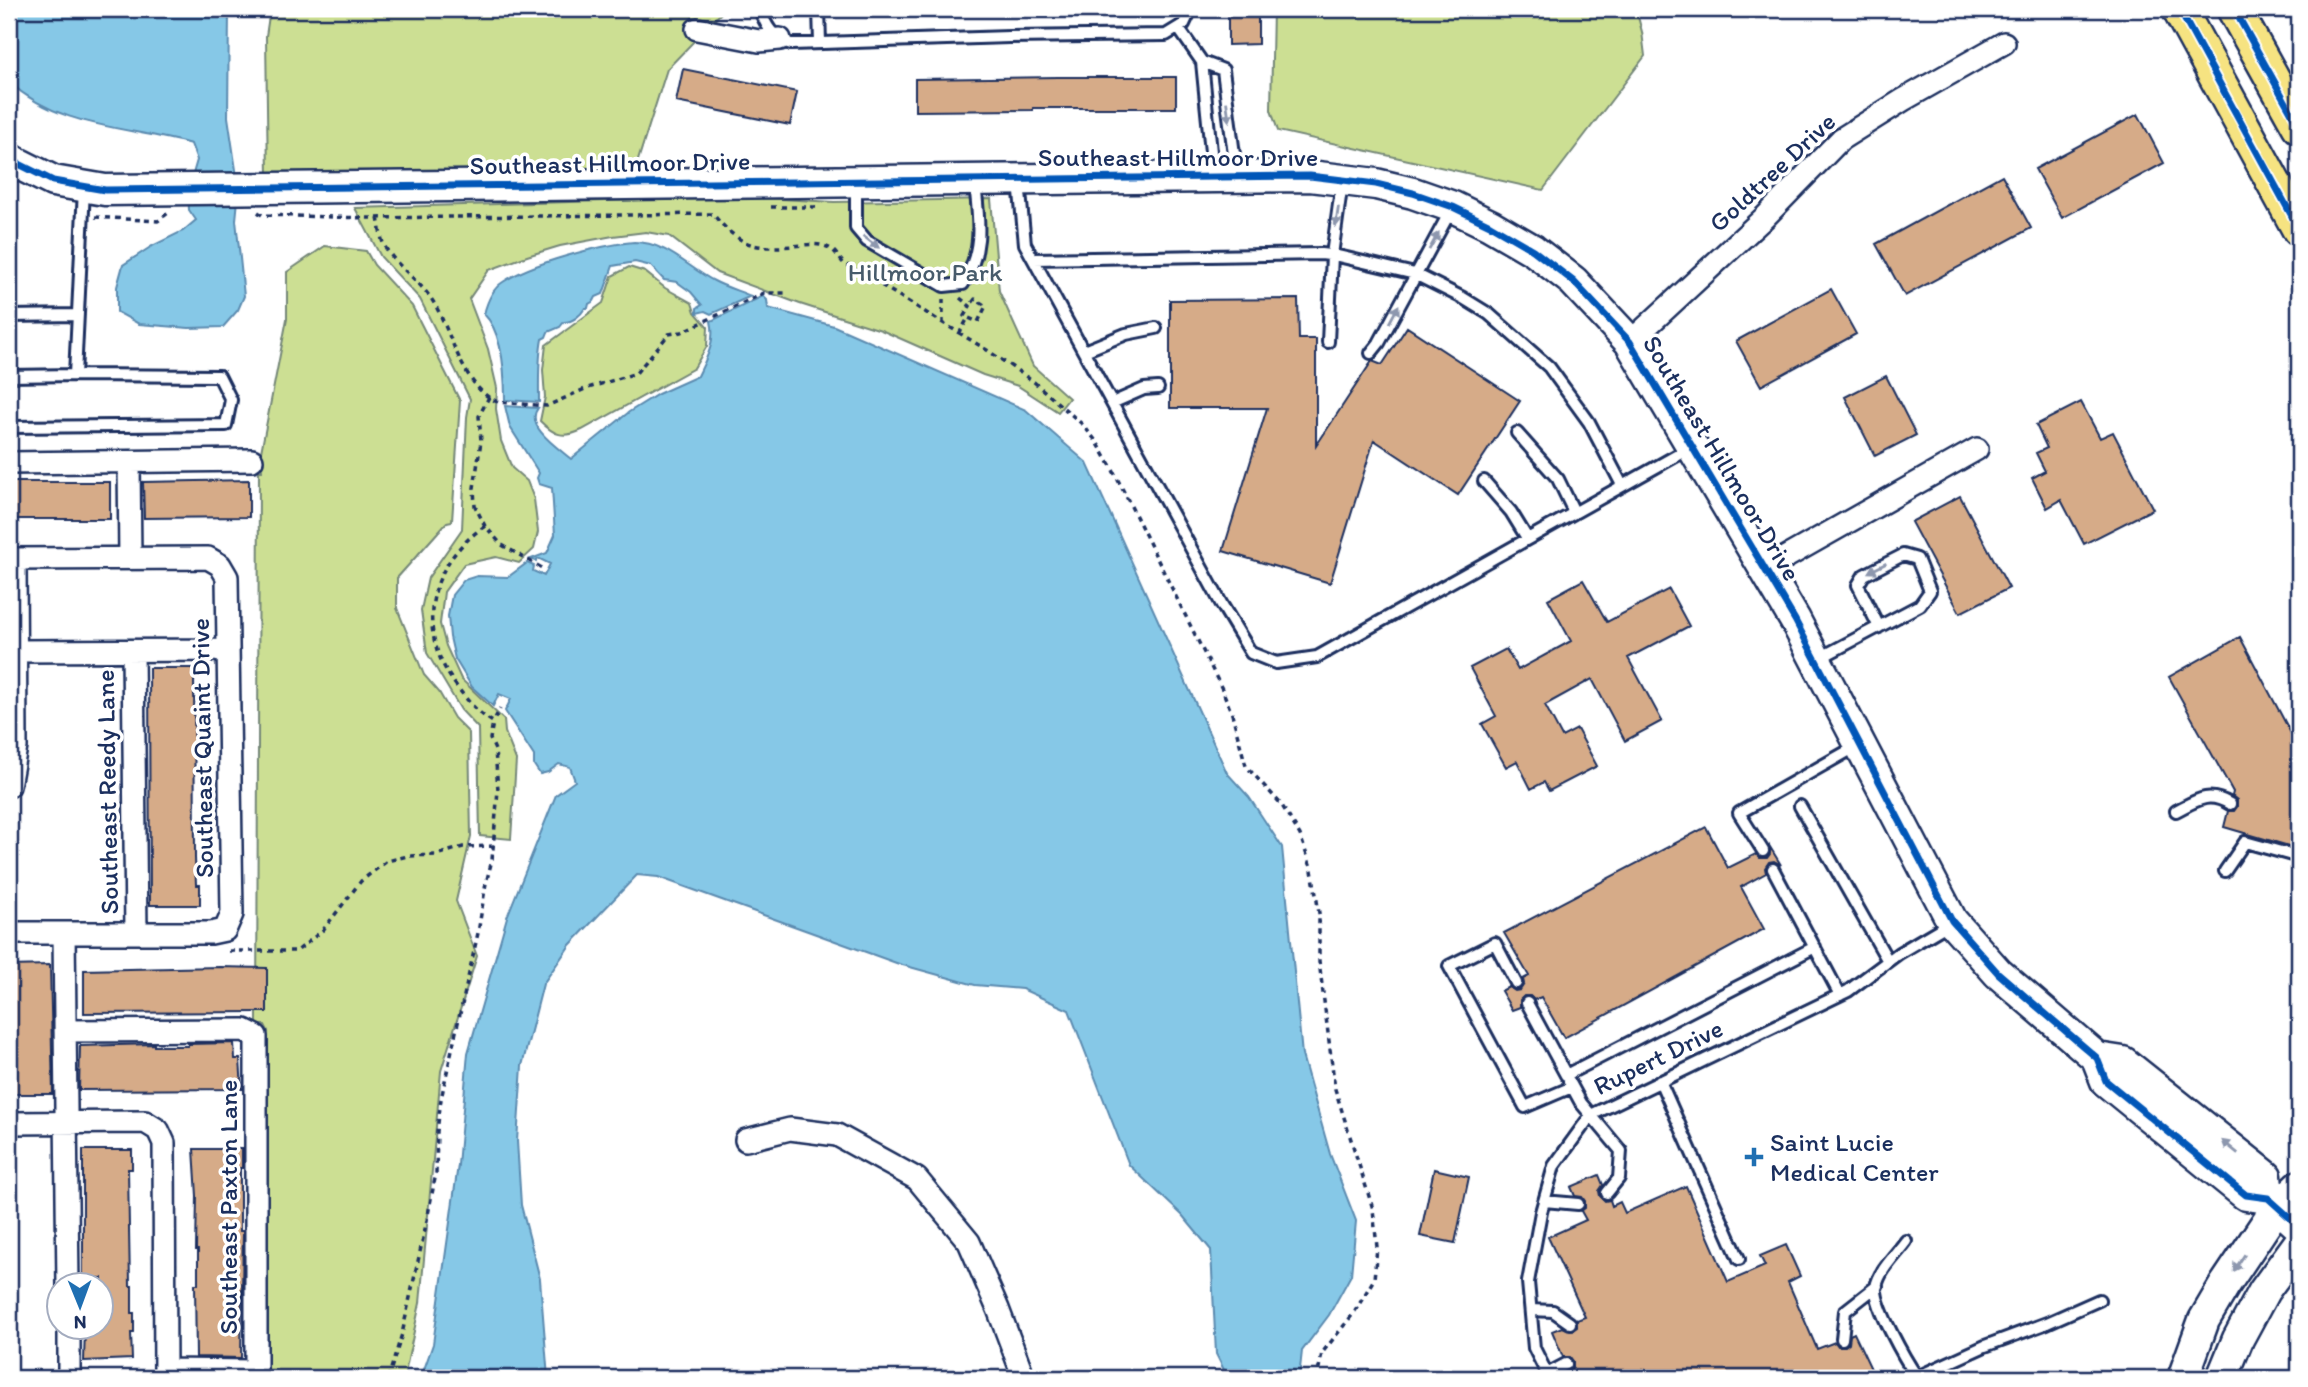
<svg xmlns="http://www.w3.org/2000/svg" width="2308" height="1387" viewBox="0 0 2308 1387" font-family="Itim,sans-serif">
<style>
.green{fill:#ccdf93;stroke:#748778;stroke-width:2}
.water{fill:#86c8e7;stroke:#5b8bb0;stroke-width:2}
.building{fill:#d6ab88;stroke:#1b2f5e;stroke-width:2}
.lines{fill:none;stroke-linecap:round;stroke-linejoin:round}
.lane-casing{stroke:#1b2f5e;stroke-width:16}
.street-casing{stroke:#1b2f5e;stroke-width:26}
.secondary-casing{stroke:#1b2f5e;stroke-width:35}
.primary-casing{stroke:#1b2f5e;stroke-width:38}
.path{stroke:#1b2f5e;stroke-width:3.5;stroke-dasharray:5 5;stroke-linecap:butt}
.lane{stroke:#fff;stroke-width:10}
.street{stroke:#fff;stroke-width:21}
.secondary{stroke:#fff;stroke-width:30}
.primary{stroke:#f6e381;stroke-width:33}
.cycleway-casing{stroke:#fff;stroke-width:11}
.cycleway{stroke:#0057b8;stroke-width:7}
.oneway{fill:#8d97ae}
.poi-dot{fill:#1f6fb2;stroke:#fff;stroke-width:2.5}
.labels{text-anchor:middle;stroke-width:7;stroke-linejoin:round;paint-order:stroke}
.street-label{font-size:26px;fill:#1b2f5e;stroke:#fff}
.park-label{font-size:26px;fill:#475b6b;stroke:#fff}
.poi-label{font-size:26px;fill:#1b2f5e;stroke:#fff;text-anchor:start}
</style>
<rect width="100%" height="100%" fill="#fff"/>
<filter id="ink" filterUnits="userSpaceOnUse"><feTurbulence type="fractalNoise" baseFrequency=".0143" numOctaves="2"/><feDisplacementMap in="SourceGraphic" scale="14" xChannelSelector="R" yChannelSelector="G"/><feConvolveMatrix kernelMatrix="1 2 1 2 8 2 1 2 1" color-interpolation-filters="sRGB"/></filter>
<g filter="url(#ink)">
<path class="green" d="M270,9H725L667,69L634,173L268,178L266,36Z
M1273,9H1636L1642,32L1645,56L1543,190L1278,131L1271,110Z
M746,197L834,202L991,199L999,291L1033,366L1069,398L1058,412L1018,386L983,375L881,330L800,304L717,273L669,236L646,232L613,236L560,246L527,256L489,270L469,299L488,349L497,388L496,409L501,441L512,468L527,481L534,499L538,532L534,549L519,563L496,557L464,564L444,592L440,624L446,646L461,679L504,720L505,732L516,760L511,839L480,836L478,728L461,710L427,653L421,610L428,578L462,529L467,417L470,399L420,299L381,257L355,208Z
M325,246L366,251L374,265L412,306L460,401L452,521L447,522L397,578V608L424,675L439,692L454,718L469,733L471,836L456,901L477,956L441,1071L420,1303L404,1378H266L265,1039L268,1031L265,1025H257L259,471H262L261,452L287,319V272Z
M629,267L645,272L665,288L692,303L695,312L708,327L707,346L694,368L582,430C563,439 554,435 540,421L545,397L543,370L546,345L603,303L612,276Z"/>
<path class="water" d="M9,9H229L228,117L239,190L236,220L244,296L238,310L223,327L189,328L139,324L117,312V287L123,265L152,246L183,231L196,220L189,210L188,191L197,160L191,144C127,126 61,129 9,82Z
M634,242C667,242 687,267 714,281C725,287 739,291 751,296L711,314L705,311L697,313V308L702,305L691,292L677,282L664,280L651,266L635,262L613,266L603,294L596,297L594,301L589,304L588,308H585C581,315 573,322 564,322L560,327L548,332L546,337L542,339C538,360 539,381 539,402L505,400C505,373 503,333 484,314C487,302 492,289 503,282C531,263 600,245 634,242Z
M763,296L767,300L768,308L834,326L1026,410L1087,463L1227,773L1249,797L1282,847L1302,1055L1330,1154L1356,1221L1351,1275L1329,1315L1302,1351L1299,1378H1228L1216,1354L1211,1250L1182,1215L1129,1165L1069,1010L1022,989L975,985L899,964L658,877L637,875L570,945L543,984L522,1066L517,1141L521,1205L540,1279L548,1378H421L433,1344L458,1165L468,1053L507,917L556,795L575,781L570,767L559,764L548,772L540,774L534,765V756L505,711L511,699L499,694L493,706L472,687L455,659L450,637L448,616L452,595L464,580L477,576L508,577L527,563L534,566L533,571L544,576L550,564L538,558L536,561L531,559L547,553L555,535L552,488L539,484L537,478L539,473L510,427L505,406L538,408C524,426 558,448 571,459L629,412L658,394L698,376C707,357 716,342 711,321Z"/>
<path class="building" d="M1228,9H1258V44L1228,45Z
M683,69L797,92L790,125L676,102Z
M1058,77H1176V108H1033V110L915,111V79Z
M2138,114L2164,163L2062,218L2035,169Z
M2002,175L2031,228L1905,296L1876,244Z
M1831,289L1856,334L1761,386L1736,341Z
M1298,299L1299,339H1316V446L1372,361L1382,365L1407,327L1520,401L1458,495L1374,440L1330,583L1223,551L1267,408H1170V300Z
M1886,376L1916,435L1875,456L1845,397Z
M2081,402L2100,438L2113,432L2153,509L2084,544L2061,500L2047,508L2032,478L2045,471L2036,453L2047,448L2036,425Z
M249,480V517L144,518L143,482Z
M9,482H110V519H9Z
M1960,496L2009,588L1960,613L1911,522Z
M1583,580L1607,622L1669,589L1689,626L1628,658L1662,721L1625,741L1592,679L1545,705L1562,737L1577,729L1597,766L1549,791L1544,782L1531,789L1517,761L1506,767L1482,724L1496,716L1470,668L1506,649L1518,670L1571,641L1548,599Z
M2240,637L2294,739L2299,737V849L2224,827L2228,811H2234L2237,807V800L2232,796L2233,792L2169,677Z
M149,668H194L195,858L196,885H200V905H150Z
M1706,827L1728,868L1756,854L1760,858H1767L1770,854V847L1781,865L1774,861L1769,862L1765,868L1766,873L1741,887L1764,929L1564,1038L1541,997L1534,1000L1530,996H1524L1520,1000V1007L1512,1010L1501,991L1509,987L1515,991L1520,990L1524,984L1523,979L1529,976L1504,933Z
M50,965L53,1094H9V966Z
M220,967L267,968V1012L84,1013V970Z
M234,1043L235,1059H240L242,1089L79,1090L80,1046L154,1044V1046H188V1044Z
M194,1149H242V1168H240V1231H243L241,1358L196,1357L195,1284H198V1250H196L197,1196Z
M83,1150H132V1169H128L130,1286H132V1313H134V1333H131L132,1359L84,1361L85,1327H102V1278H83Z
M1434,1169L1469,1177L1455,1243L1420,1236Z
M1599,1175L1603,1185L1599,1191L1600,1196L1605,1201L1610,1200L1612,1206L1620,1202L1625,1213L1686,1186L1728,1282L1765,1266L1760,1256L1786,1245L1800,1276L1788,1282L1817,1349L1835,1342L1838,1346H1845L1849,1343L1850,1335L1854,1333L1872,1371L1866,1374L1857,1369L1851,1373L1850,1378H1572L1569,1371L1573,1368V1361L1570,1357H1563L1552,1331L1562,1327L1573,1330L1577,1327V1320L1585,1317L1548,1237L1586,1220L1581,1211L1585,1208V1201L1582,1197L1575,1196L1571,1187Z"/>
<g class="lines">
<g class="lane-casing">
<path id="lane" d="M760,9C765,25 773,39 791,44L1009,37L1166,35L1184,24L1191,9
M819,9L820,43
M1179,29L1202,62L1212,162L1224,170
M1202,62L1223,70L1235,162L1226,169
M1019,182L1025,244L1222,605L1251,653L1276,663L1317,657L1690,448
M856,184V228L867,241L944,286L963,284C984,249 979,222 975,183
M1034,259L1321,254L1338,256L1415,274L1463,298L1489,314L1549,367L1589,422L1622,485
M9,316L78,315
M1328,342L1332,255L1342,182
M1084,351L1126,334L1156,328
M1371,353L1379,343L1451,210
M9,376L75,375
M1112,403L1144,389L1158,388
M9,427L226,425L231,400L219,376L75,375L84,189
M1517,433L1558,479L1574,512
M1484,481L1511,512L1527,538
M1818,659L1920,605L1930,591L1917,559L1903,555L1864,575L1858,585L1879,627
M1800,806L1888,961
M2176,811C2197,800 2208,791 2230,804
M1763,851L1739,813L1857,746
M1773,869L1840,995
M2225,871L2245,842L2299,857
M1516,983L1495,943L1449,966L1525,1107L1572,1087
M1527,1003L1566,1075L1815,947
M1569,1081L1581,1103L1621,1151L1619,1178L1607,1193
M1660,1081L1739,1259
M1544,1201L1578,1204
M1906,1241C1896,1255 1879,1270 1876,1287C1874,1306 1906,1361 1917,1377L1985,1346L2047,1323L2099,1300
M1531,1310L1553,1311L1570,1323
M1842,1339L1845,1311L1877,1286
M1547,1374L1566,1364
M1858,1377L1860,1378
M1549,1378L1534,1348L1528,1282L1541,1212L1554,1166L1591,1115L1848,991L1899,953L1950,923"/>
</g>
<g class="street-casing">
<path id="street" d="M697,29L759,41L780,39
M1630,342L1765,217L1841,139L1903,100L2004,43
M129,462L130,558
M9,463L252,460
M9,559L208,558L220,565L227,577L232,914L225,930L211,933H9
M1765,569L1977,449
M16,651L228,650
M133,651L136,933
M9,786L16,747L15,559
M64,933L68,1286
M65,1031L244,1030L256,1036V1378
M9,1123L145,1122L158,1130L164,1143L165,1378
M746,1140L790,1129L837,1135L917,1179L969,1242L998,1309L1024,1378
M69,1328V1378
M165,1370L256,1371"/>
</g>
<g class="secondary-casing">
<path id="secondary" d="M9,159L53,181L105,190L1310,176L1376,184L1413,193L1453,207L1490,225L1533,250L1573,281L1630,342L1795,620L1952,921L1998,973L2097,1058L2106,1081L2246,1195L2268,1198L2299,1226
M2097,1058L2123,1062L2266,1176L2268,1198
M2183,1378L2204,1320L2224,1286L2277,1207L2299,1186
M2222,1378L2238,1339L2264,1291L2299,1243"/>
</g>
<g class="primary-casing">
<path id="primary" d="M2179,9L2299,229
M2234,9L2299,126"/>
</g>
<path class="path" d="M771,207H819
M258,212L262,215L367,218L713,214C743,251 760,249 804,245C813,244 823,244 831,249C837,253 840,260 845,265L850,266L987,350L1034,382L1082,424L1097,442L1112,468L1222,689L1232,714L1246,766L1281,804L1300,835L1312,870L1319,913V961L1335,1089L1373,1209L1377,1247L1374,1279L1354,1313L1322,1353L1317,1378
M95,217L158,221L168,213
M378,218C380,226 380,237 384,245C396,267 421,281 434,303C451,331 463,389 498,402L547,406L585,389L636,373L669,334L682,332L764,293H789
M960,298L970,306L964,316L978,322L986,306L975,299L970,306
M943,324V298
M959,334L968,318
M489,397L479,416L481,441L474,488L475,506L485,526L502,545L542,568
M485,526C429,564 414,628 455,684C467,700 476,712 493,722L500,709
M229,951H297L323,930L361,881L387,861L408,856L436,855L463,847L494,846
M388,1378L402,1334L427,1220L436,1173L437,1131L441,1099L478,933L486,883L492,860L498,790L495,750L490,739L493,722"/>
<use href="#lane" class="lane"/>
<use href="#street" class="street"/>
<use href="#secondary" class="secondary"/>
<use href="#primary" class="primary"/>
<g class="cycleway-casing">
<path id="cycleway" d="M2179,9L2299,229
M2234,9L2299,126
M9,159L53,181L105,190L1310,176L1376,184L1413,193L1453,207L1490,225L1533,250L1573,281L1630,342L1795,620L1952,921L1998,973L2097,1058L2106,1081L2246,1195L2268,1198L2299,1226"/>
</g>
<use href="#cycleway" class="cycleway"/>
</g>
<defs><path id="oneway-solid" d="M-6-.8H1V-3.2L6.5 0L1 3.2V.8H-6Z" transform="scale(1.75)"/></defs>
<g class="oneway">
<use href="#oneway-solid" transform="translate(1228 112) rotate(82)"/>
<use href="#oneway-solid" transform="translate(1337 217) rotate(98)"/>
<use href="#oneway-solid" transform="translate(1434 241) rotate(-61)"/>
<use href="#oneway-solid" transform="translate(871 242) rotate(37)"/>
<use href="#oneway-solid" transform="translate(1394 314) rotate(-62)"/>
<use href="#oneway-solid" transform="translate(1877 568) rotate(153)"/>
<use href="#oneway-solid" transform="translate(2230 1147) rotate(-141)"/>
<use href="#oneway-solid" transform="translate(2239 1263) rotate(124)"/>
</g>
</g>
<path class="poi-dot" d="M1750.5 1146.5h7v7h7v7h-7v7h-7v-7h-7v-7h7z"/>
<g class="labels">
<g class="street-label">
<text x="1178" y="166">Southeast Hillmoor Drive</text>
<text transform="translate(610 163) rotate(-1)" y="9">Southeast Hillmoor Drive</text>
<text transform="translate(1772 172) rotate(-43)" y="9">Goldtree Drive</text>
<text transform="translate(1722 458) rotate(59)" y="9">Southeast Hillmoor Drive</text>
<text transform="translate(202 748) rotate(-91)" y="9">Southeast Quaint Drive</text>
<text transform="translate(107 792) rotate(-91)" y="9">Southeast Reedy Lane</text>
<text transform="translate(1658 1057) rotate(-26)" y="9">Rupert Drive</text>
<text transform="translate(228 1207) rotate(-90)" y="9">Southeast Paxton Lane</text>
</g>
<g class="park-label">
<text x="925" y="281">Hillmoor Park</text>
</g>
<g class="poi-label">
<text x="1770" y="1151">Saint Lucie<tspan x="1770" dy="30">Medical Center</tspan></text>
</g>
</g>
<rect width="2308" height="1387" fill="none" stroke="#fff" stroke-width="35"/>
<rect x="18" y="18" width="2273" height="1352" fill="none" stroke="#1b2f5e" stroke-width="2.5" filter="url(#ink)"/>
<g transform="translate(80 1306) rotate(179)"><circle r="33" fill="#ffffff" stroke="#a4acbf" stroke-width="2"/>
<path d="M0-5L12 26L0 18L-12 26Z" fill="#1f6fb2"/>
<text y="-10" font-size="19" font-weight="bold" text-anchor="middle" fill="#1b2f5e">N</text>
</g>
</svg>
